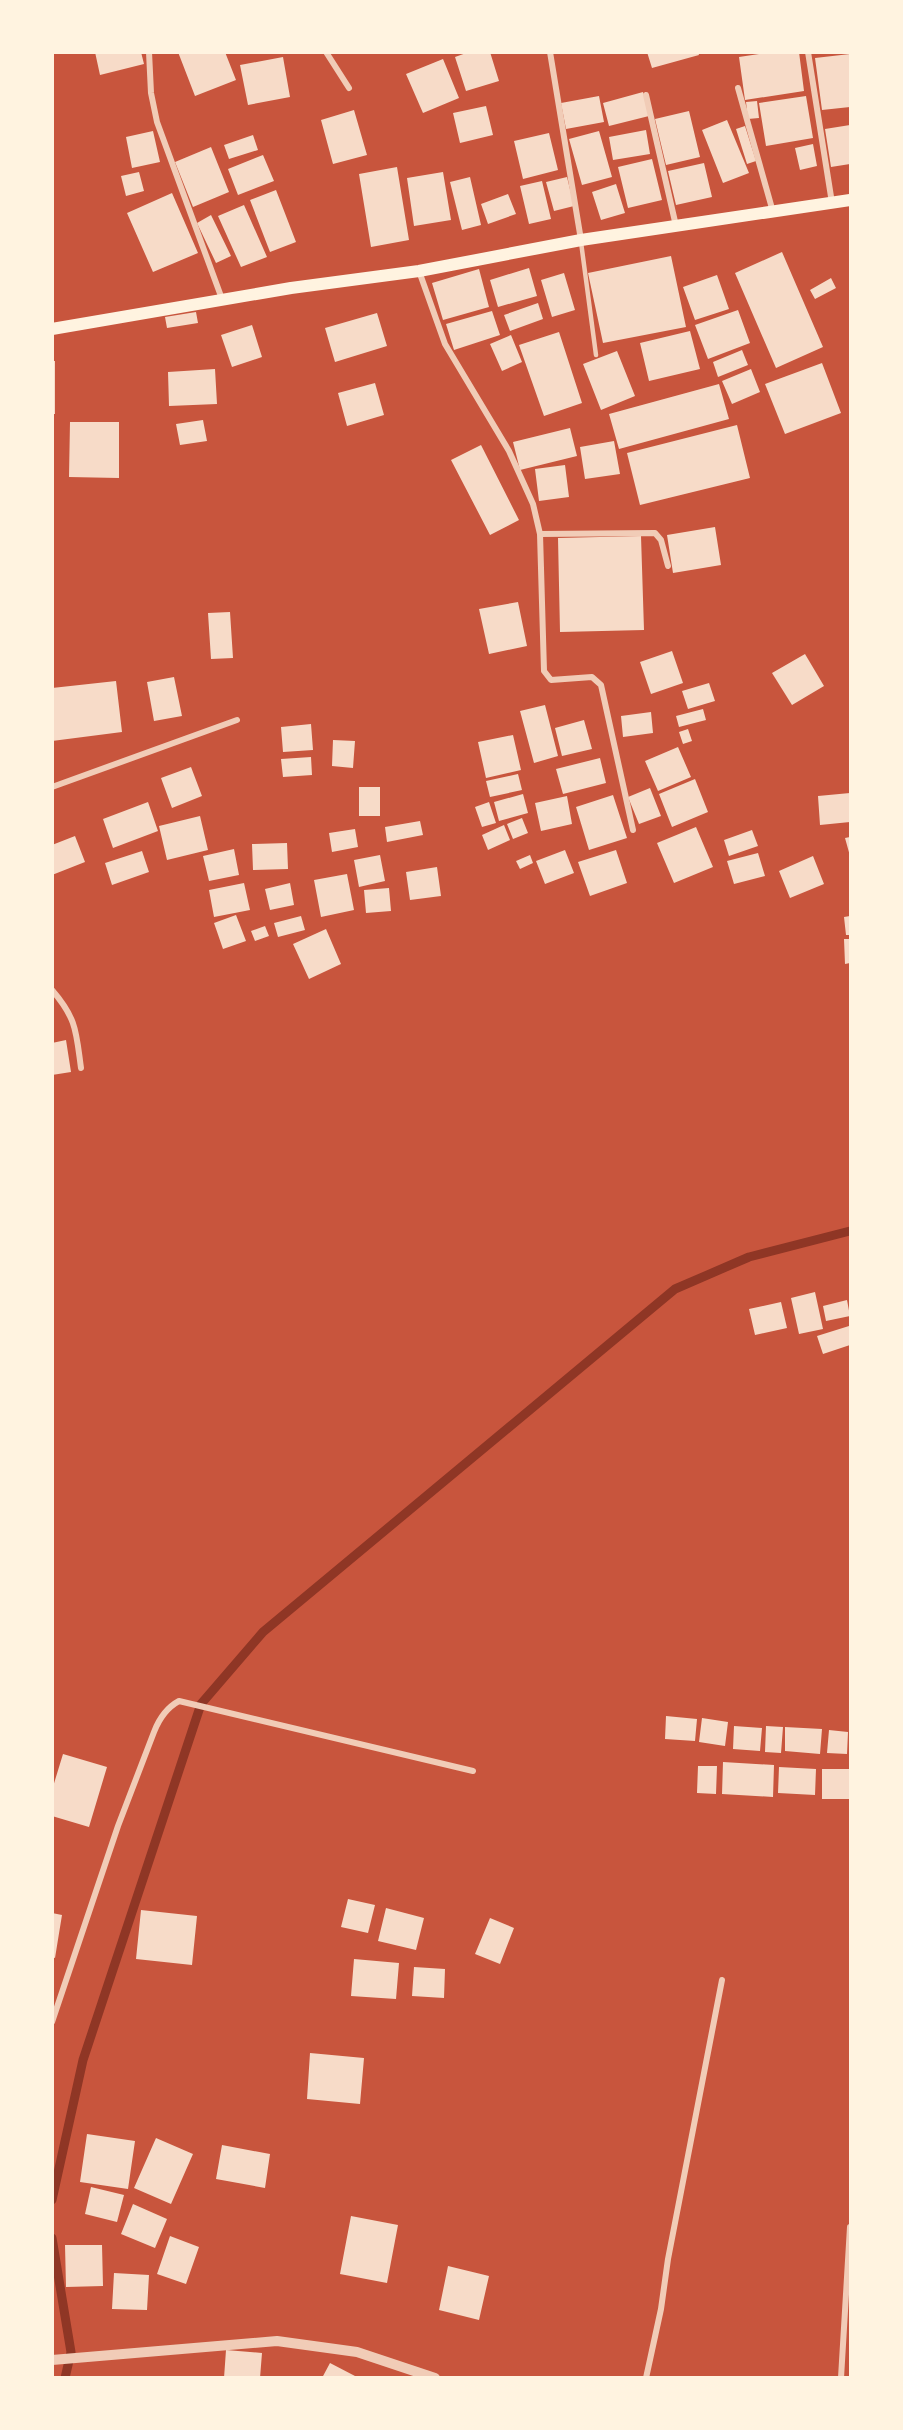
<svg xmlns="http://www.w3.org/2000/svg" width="903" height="2430" viewBox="0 0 903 2430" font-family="Quicksand,sans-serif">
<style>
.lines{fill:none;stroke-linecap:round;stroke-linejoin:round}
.stream{stroke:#8f3625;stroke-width:9}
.building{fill:#f7dbc8}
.service{stroke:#f1ccb7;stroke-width:4.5}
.minor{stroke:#f1ccb7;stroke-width:6}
.tertiary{stroke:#f1ccb7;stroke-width:10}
.secondary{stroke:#fff3e0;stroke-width:12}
</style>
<rect width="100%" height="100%" fill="#c8553d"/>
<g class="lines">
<path class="stream" d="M52,2200L83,2060L201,1704L263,1632L675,1289L749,1257L850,1231
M52,2238L71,2352L65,2378"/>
</g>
<path class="building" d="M95,52H141L144,64L100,75Z
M178,52H225L236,80L195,96Z
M469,52H490L499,81L466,91L455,57Z
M647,52H698L699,55L652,68Z
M772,52H799L804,91L745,100L739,57Z
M850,54V107L822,110L815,58Z
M283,57L290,97L248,105L240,65Z
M443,59L459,98L423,113L406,74Z
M643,92L649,116L609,126L603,103Z
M599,96L604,122L566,129L561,103Z
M806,96L813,138L766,146L759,103Z
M757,101L759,118L748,119L746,102Z
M486,106L493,135L460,143L453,113Z
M354,110L367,155L333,164L321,120Z
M689,111L700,157L666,165L655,119Z
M727,120L749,173L723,183L702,130Z
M850,125V164L831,167L825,129Z
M745,126L756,161L747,164L736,129Z
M646,130L650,154L613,160L609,137Z
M153,131L160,162L132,168L126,137Z
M599,131L612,177L582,185L569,139Z
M549,133L558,170L523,179L514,141Z
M253,135L258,150L229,159L224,145Z
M813,144L817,166L800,170L795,148Z
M211,147L229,192L193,207L175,162Z
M263,155L274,181L238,195L228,169Z
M652,159L662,200L628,208L618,167Z
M704,163L712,197L676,205L668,171Z
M397,167L409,240L371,247L359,174Z
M139,172L144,191L126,196L121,176Z
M443,172L451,220L414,226L407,178Z
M470,177L481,225L462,230L450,182Z
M567,177L574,206L554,211L546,182Z
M542,181L551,219L529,224L520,186Z
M616,184L625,213L601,220L592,192Z
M276,190L296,242L270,252L250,200Z
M172,193L198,253L153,272L127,213Z
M508,194L516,214L488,224L481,204Z
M244,205L267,257L241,267L218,216Z
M211,215L231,256L216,263L197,223Z
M782,252L823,347L776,368L735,273Z
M671,256L686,327L603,343L588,273Z
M529,268L537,296L498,307L490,280Z
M479,269L489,307L443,320L432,283Z
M564,273L575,310L552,317L541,280Z
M717,275L729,309L695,320L683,287Z
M831,278L836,288L815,299L810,290Z
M538,303L543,319L510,331L504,315Z
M738,310L750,343L708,359L695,325Z
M492,311L500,335L454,350L446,324Z
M196,312L198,323L167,328L165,317Z
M377,313L387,346L335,362L325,328Z
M252,325L262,357L232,367L221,335Z
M690,331L700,369L649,381L640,343Z
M559,332L582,403L544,416L519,345Z
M511,335L522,362L502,371L490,344Z
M742,350L748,365L718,377L713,362Z
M617,351L635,396L601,410L583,364Z
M52,361H55V414H52Z
M822,363L841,413L785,434L765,384Z
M215,369L217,404L169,406L168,372Z
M751,369L760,392L732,404L722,381Z
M375,383L384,415L347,426L338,393Z
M719,384L729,419L619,449L609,414Z
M203,420L207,441L180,445L176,424Z
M70,422H119V478L69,477Z
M737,425L750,478L640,505L627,453Z
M570,428L577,456L520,470L513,442Z
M614,441L620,474L585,479L580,447Z
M481,445L519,520L490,535L451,460Z
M565,465L569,497L539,501L535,469Z
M715,527L721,565L673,573L667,535Z
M641,536L644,630L560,632L558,538Z
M518,602L527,646L489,654L479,609Z
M230,612L233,658L211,659L208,613Z
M672,651L683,683L651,694L640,662Z
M805,654L824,686L792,705L772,673Z
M174,677L182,716L154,721L147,682Z
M116,681L122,732L52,741V688Z
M709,683L715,701L688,709L682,691Z
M545,705L558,756L534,763L520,711Z
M703,709L706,720L679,727L676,716Z
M651,712L653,733L623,737L621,716Z
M584,720L592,749L562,756L555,728Z
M311,724L313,750L283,752L281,727Z
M688,729L692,741L683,744L679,732Z
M513,735L521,770L486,778L478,742Z
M333,740L355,741L353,768L332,766Z
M678,747L691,777L658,791L645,761Z
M311,757L312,775L283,777L281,759Z
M600,758L606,783L563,794L556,769Z
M191,767L202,796L172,808L161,778Z
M518,774L522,790L490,797L486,781Z
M695,779L708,812L672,827L659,794Z
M359,787H380V816H359Z
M650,788L661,816L639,824L628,797Z
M850,793V822L820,825L818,796Z
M523,794L528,813L499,821L494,802Z
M613,795L627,838L589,850L576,807Z
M567,796L572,824L541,831L535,803Z
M148,802L158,831L113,848L103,819Z
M489,802L496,823L482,827L475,807Z
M200,816L208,850L167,860L159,826Z
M522,818L528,833L513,839L507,824Z
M420,821L423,835L387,842L385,827Z
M504,825L510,840L488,850L482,835Z
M696,827L713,867L674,883L657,843Z
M355,829L358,847L332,852L329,833Z
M752,830L758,846L729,856L724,840Z
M75,836L85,862L52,875V845Z
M850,837V856L845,838Z
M287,843L288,869L253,870L252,844Z
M234,849L239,875L209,881L203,856Z
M565,850L574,873L545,884L536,861Z
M616,850L627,883L590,896L578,862Z
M142,851L149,872L112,885L105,863Z
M758,853L765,876L734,884L727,861Z
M380,855L385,881L359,887L354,860Z
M530,855L533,863L520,869L516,861Z
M813,856L824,884L790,898L779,871Z
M437,867L441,896L410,900L406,872Z
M347,874L354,910L321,917L314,880Z
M244,883L250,910L214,917L209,890Z
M290,883L294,905L270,910L265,889Z
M389,888L391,911L366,913L364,890Z
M236,915L246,941L223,949L214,923Z
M301,916L305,930L278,937L274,923Z
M850,916V935H846L844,917Z
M265,926L269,936L255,941L251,931Z
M326,929L341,964L309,979L293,944Z
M844,939H850V963L845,964Z
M66,1040L71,1072L52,1075V1043Z
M815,1292L823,1329L799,1334L791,1298Z
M847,1300L850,1316L826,1321L823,1306Z
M781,1302L787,1328L755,1335L749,1309Z
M849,1326L850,1345L823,1354L817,1336Z
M666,1716L697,1719L695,1741L665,1739Z
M702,1718L728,1722L725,1746L699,1742Z
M734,1726L762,1728L760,1751L733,1749Z
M766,1726L783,1727L781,1753L765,1752Z
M785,1727L822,1729L820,1754L785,1751Z
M829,1730L848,1732L847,1754L827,1753Z
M63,1754L107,1767L89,1827L52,1816V1790Z
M723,1762L774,1765L773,1797L722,1794Z
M698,1766H717L716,1794L697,1793Z
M779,1767L816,1769L815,1795L778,1793Z
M822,1769H850V1799H822Z
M348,1899L375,1905L368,1933L341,1927Z
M386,1908L424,1918L416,1950L378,1941Z
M141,1910L197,1916L192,1965L136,1959Z
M52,1913L62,1915L55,1958L52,1957Z
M490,1918L514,1928L500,1964L475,1954Z
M354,1959L399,1963L396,1999L351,1996Z
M414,1967L445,1969L444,1998L412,1996Z
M310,2053L364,2058L360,2104L307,2099Z
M87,2134L135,2141L128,2189L80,2182Z
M156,2138L193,2154L171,2204L134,2188Z
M222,2145L270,2154L265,2188L216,2179Z
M91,2187L124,2195L117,2222L85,2214Z
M133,2204L167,2219L155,2248L121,2234Z
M351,2216L398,2225L387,2283L340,2274Z
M170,2236L199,2247L186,2284L157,2274Z
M65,2245H102L103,2286L66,2287Z
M448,2266L489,2276L479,2320L439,2310Z
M114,2273L149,2275L147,2310L112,2309Z
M226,2350L262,2353L260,2378H224Z
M330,2363L355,2376L354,2378H322Z"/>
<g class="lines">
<path class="service" d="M581,242L596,355"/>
<path class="minor" d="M149,52L151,93L157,122L222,299
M326,52L349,88
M550,52L581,240
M808,52L832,203
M738,88L773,212
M646,95L676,226
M419,271L445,344L509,451L533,504L540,534L544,671L551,680L592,677L601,685L633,830
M540,534L655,533L661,540L668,566
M52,787L237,720
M52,990C77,1019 76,1032 81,1068
M52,2022L118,1826L154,1732C159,1719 166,1708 179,1701L473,1771
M646,2378L661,2309L668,2259L722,1980
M841,2378L850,2227"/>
<path class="tertiary" d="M52,2360L277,2341L357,2352L435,2378"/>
<path class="secondary" d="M52,329L291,288L419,271L581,240L850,200"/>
</g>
<rect width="903" height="2430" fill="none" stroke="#fff3e0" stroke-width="108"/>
</svg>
